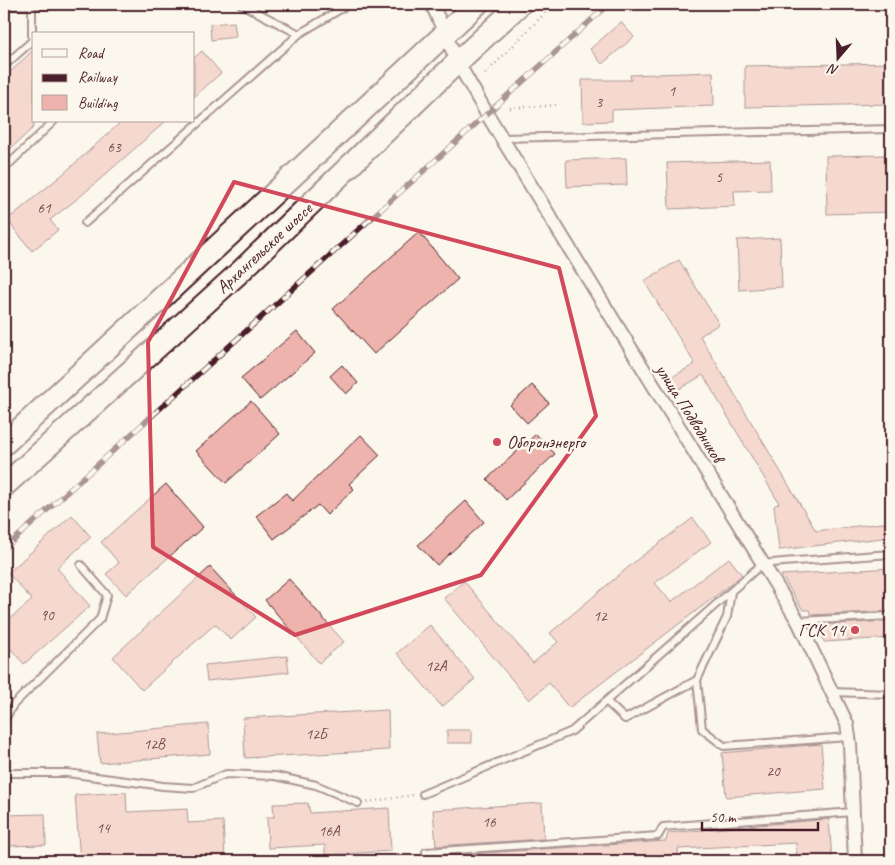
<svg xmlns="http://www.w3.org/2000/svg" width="895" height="865" viewBox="0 0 895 865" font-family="Caveat,sans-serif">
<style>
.building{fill:#eeb3ac;stroke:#4a1f2b}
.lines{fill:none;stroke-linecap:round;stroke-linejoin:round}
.lane-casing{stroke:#4a1f2b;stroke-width:10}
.street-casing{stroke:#4a1f2b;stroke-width:16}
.primary-casing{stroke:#4a1f2b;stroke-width:25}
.path{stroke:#4a1f2b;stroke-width:2.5;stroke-dasharray:1 4;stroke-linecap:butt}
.lane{stroke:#fbf7ec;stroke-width:6}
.street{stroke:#fbf7ec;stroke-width:12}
.primary{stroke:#fbf7ec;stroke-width:21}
.rail-casing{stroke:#4a1f2b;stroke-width:5.5}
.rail{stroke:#fbf7ec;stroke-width:4;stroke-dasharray:11;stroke-linecap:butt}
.marked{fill:none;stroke:#d1495b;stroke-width:4;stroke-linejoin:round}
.poi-dot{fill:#d1495b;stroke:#fbf7ec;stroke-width:2}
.labels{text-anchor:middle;stroke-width:5;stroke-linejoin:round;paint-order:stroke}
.number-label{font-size:15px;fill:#73444b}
.street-label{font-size:18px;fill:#4a1f2b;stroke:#fbf7ec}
.poi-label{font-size:18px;fill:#4a1f2b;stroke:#fbf7ec;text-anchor:start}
</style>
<rect width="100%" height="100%" fill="#fbf7ec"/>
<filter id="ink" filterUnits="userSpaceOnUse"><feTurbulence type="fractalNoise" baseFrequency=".02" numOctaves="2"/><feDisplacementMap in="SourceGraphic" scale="10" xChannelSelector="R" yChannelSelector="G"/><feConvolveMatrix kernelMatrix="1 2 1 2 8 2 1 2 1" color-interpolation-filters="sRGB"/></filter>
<g filter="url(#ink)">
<path class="building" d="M234,22L236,37L211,40L210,24Z
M621,22L634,37L602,64L590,49Z
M34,49V127L4,155V78Z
M202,51L221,73L194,97V58Z
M891,63V104L745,107V66Z
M713,72L714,106L612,110V121L583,122L582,80H631L630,75Z
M122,121H166L82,195L50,220L58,230L32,251L7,220L63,174Z
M891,155V212L827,214L826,156Z
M626,158L627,185L567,187L566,160Z
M770,160L771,190L734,191L735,206L669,209L667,163Z
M419,232L458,279L374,354L333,309Z
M780,238L782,287L739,290L737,240Z
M679,260L719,324L700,336L816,531L891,522V537L779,550L774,506L779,503L703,375L679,389L672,377L695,364L644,281Z
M297,331L315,353L260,400L241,378Z
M342,365L358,383L346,394L330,376Z
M532,385L549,403L527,423L510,405Z
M251,401L280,434L226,483L196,451Z
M536,434L555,454L506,500L487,479Z
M361,435L380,455L349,484L354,489L327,515L318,505L274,539L256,516L286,493L292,501Z
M166,484L203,527L126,595L106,574L119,563L101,542Z
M466,501L484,522L437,565L418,545Z
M72,515L91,537L57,568L90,606L24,664L4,641V624L32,600L8,573Z
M693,518L711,542L655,583L671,602L729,558L742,575L730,585L569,708L549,683L529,700L444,598L464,581L533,663L558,642L550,633L638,559Z
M210,567L256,617L231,640L215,624L142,690L113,657Z
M891,568V611L811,615L809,610H803L781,575Z
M289,579L344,642L319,663L265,600Z
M891,621V638L824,642L816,625Z
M430,625L475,679L442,707L397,653Z
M287,656L289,672L207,681L205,665Z
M388,710L389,750L245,758L243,718Z
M208,724L210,754L100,763L97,734Z
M447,730H472V743H447Z
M821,744L825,789L726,797L722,753Z
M126,792L127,812L187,809L188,823L223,821L225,861H80L75,795Z
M308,803L310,813L389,808L391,851L325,855V845L268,848L267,817H274L273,804Z
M542,803L544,839L436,846L433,810Z
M45,814L46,845L5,846L4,815Z
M829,819L832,859L826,860V861H797L796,843L678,849L679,861H437L436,856L666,841L668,833Z"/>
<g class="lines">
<g class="lane-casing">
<path id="lane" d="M32,4V41L34,43
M241,4L299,34
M4,6L66,4
M4,66L32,41
M503,138L891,129
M4,164L6,167L54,121
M85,223L299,34L349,4
M798,621L891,616
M697,680L702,729L724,746L849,737
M832,692L891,694
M606,701L625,719L697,680L727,617L731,592
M4,721L13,705L100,619L107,595L81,565
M4,773H67L163,786L193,788L226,774L275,776L316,785L358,803
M423,794L572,731L762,564L783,562L891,554
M426,852L658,836L663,827L853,812"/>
</g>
<g class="street-casing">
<path id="street" d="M432,4L458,63L487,114L798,621L847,724L850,744L855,861"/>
</g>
<g class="primary-casing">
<path id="primary" d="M4,444L224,240L477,4
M4,486L241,271L447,72L520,4"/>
</g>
<path class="path" d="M485,74L554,4
M510,108L560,105
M367,802L414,795"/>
<use href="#lane" class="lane"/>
<use href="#street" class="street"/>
<use href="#primary" class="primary"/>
<g class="rail-casing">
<path id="rail" d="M4,549L609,4"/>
</g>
<use href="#rail" class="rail"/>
</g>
</g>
<path d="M0 0H895V865H0ZM234,182L559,268L596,416L481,575L295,635L153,547L148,342Z" fill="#fbf7ec" fill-opacity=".55" fill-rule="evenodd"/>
<path class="marked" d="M234,182L559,268L596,416L481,575L295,635L153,547L148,342Z"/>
<g class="poi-dot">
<circle cx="497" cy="442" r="5"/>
<circle cx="855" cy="630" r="5"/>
</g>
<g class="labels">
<g class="number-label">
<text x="672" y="96">1</text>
<text x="599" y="107">3</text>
<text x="114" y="152">63</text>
<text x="719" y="182">5</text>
<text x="44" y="213">61</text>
<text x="47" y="620">90</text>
<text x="600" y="621">12</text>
<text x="436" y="671">12А</text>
<text x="316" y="739">12Б</text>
<text x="154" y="749">12В</text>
<text x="773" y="776">20</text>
<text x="489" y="827">16</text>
<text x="103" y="833">14</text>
<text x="329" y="836">16А</text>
</g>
<g class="street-label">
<text transform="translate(264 248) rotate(-43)" y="6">Архангельское шоссе</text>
<text transform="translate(690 413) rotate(58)" y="6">улица Подводников</text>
</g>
<g class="poi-label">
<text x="507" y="448">Оборонэнерго</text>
<text x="845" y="636" text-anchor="end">ГСК 14</text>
</g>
</g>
<rect width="895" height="865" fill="none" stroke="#fbf7ec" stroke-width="20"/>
<rect x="10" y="10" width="875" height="845" fill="none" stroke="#4a1f2b" stroke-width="2" filter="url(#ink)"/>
<rect x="32" y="32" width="162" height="90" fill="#fbf7ec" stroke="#b4a19f"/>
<rect x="42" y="49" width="25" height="8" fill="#fbf7ec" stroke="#b4a19f"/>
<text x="78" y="58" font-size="15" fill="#4a1f2b">Road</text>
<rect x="42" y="74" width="25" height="8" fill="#4a1f2b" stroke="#b4a19f"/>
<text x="78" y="82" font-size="15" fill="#4a1f2b">Railway</text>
<rect x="42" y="95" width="25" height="15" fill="#eeb3ac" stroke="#b4a19f"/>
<text x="78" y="108" font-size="15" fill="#4a1f2b">Building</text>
<g transform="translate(838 58) rotate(199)" stroke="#fbf7ec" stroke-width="4" paint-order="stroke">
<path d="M0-4L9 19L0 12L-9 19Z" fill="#4a1f2b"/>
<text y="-8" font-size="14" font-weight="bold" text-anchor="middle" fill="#4a1f2b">N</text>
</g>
<path d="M702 822v8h116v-8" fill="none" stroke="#4a1f2b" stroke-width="2.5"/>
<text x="710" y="822" font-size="15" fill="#4a1f2b" stroke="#fbf7ec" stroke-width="4" paint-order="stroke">50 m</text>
</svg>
